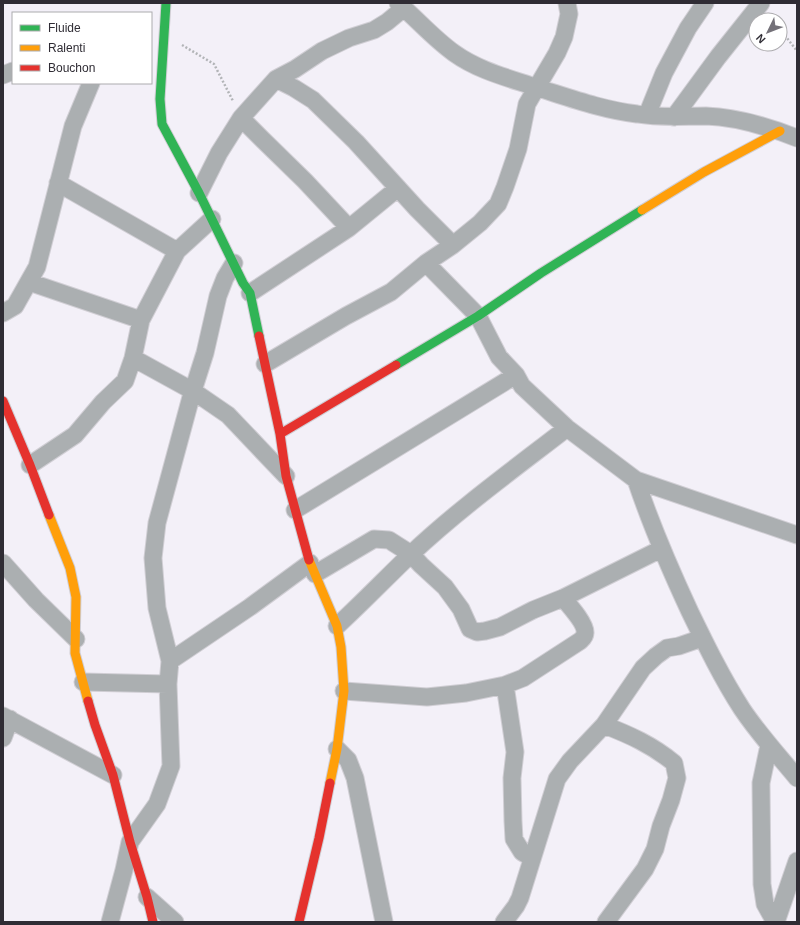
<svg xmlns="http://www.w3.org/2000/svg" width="800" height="925" viewBox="0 0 800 925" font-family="Arial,sans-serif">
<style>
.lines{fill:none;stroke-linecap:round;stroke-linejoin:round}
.street-casing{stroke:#d0ced4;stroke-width:19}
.fast-casing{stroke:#d0ced4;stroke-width:11}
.slow-casing{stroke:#d0ced4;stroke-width:11}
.jam-casing{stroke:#d0ced4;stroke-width:11}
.path{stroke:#b2b4b7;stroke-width:2.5;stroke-dasharray:2 2;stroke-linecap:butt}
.street{stroke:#abafb1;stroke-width:17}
.fast{stroke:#30b455;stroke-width:9}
.slow{stroke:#ff9f0a;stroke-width:9}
.jam{stroke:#e5322d;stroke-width:9}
</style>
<rect width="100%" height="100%" fill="#f3f0f8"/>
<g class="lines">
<g class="street-casing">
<path id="street" d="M398,3C417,19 433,38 454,53C479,71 509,78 538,88C570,98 603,110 637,114C660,118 683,116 706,116C737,117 769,127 797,138
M3,75L13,71
M276,79L294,88L313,100L356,142L417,209L453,245
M647,115L664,73L688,28L705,3
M674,117L718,57L761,3
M241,118L263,140L305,181L349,228L398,188
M58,183L177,251
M199,193L219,153L241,118L276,79L295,69L322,51L349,38L374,30L387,22L404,8
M426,263L478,316L499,357L516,375L522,386L567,428L636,480L797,535
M29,282L141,320
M250,293L349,228
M3,313L15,306L37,267L73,126L91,83
M133,358L193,391L228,415L286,476
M265,364L346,316L391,292L426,263L453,245L480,223L498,204L505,187L518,149L527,104L557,53L564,37L569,14L567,3
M30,465L75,435L103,402L125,381L133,358L141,320L177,251L212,219
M636,480C651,525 670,569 690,612C706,645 722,678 742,709C758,733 778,755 797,778
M295,510L516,375
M3,563L36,600L76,639
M315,574L374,539L389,540L411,554L421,565L445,587L461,609L470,629L477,632L485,631L500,627L533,610L563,598L661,549
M337,626C362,603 386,578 411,554C460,508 514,469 567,428
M170,661L157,608L153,558L157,523L191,397L205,353L218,296L225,278L234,263
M83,682L168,684
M505,685L515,752L512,778L513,821L514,839L522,852L532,858
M344,691L427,697L466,693L505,685L523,678L580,641C582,639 585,637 585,633C586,624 569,605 563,598
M3,716L113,775
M604,725C630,735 652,745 674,763L677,778L671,800L661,826L655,849L645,869L606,922
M3,738L10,719
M769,745L761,783L762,884L765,904L775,922
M337,749L348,760L355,778L384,922
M147,897L175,922
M110,922L124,870L130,842L157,804L171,766L168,684L170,661L250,607L310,563
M504,922L516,906L520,898L557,779L570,761L604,725L643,668L656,656L667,648L679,646L702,638
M776,922L797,861"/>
</g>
<g class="fast-casing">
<path id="fast" d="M166,3L160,99L162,124L199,193L243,283L250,293L259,336
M396,365L478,316L541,273L642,210"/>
</g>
<g class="slow-casing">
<path id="slow" d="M642,210L704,172L780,131
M49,515L70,568L76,597L75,653L88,701
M309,560L337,626L341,647L344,691L337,749L330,783"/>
</g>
<g class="jam-casing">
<path id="jam" d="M259,336L280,434L286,476L309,560
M3,401L30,465L49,515
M280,434L396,365
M88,701L95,725L113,775L130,842L147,897L153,922
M299,922L319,838L330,783"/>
</g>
<path class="path" d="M780,29L797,51
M182,45L214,64L233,101"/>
<use href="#street" class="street"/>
<use href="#fast" class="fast"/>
<use href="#slow" class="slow"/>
<use href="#jam" class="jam"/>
</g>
<rect width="800" height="925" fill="none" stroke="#2f2c34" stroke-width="8"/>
<rect x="12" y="12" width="140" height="72" fill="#ffffff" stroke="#acabae"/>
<rect x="20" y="25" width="20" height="6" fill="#30b455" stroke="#acabae"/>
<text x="48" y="32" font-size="12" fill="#2f2c34">Fluide</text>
<rect x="20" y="45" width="20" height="6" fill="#ff9f0a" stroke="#acabae"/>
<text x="48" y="52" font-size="12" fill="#2f2c34">Ralenti</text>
<rect x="20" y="65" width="20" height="6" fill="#e5322d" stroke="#acabae"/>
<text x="48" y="72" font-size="12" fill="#2f2c34">Bouchon</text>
<g transform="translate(768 32) rotate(227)"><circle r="19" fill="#ffffff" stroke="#acabae"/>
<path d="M0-3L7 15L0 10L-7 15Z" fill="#747179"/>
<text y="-6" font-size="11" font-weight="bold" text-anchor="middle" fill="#2f2c34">N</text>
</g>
</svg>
